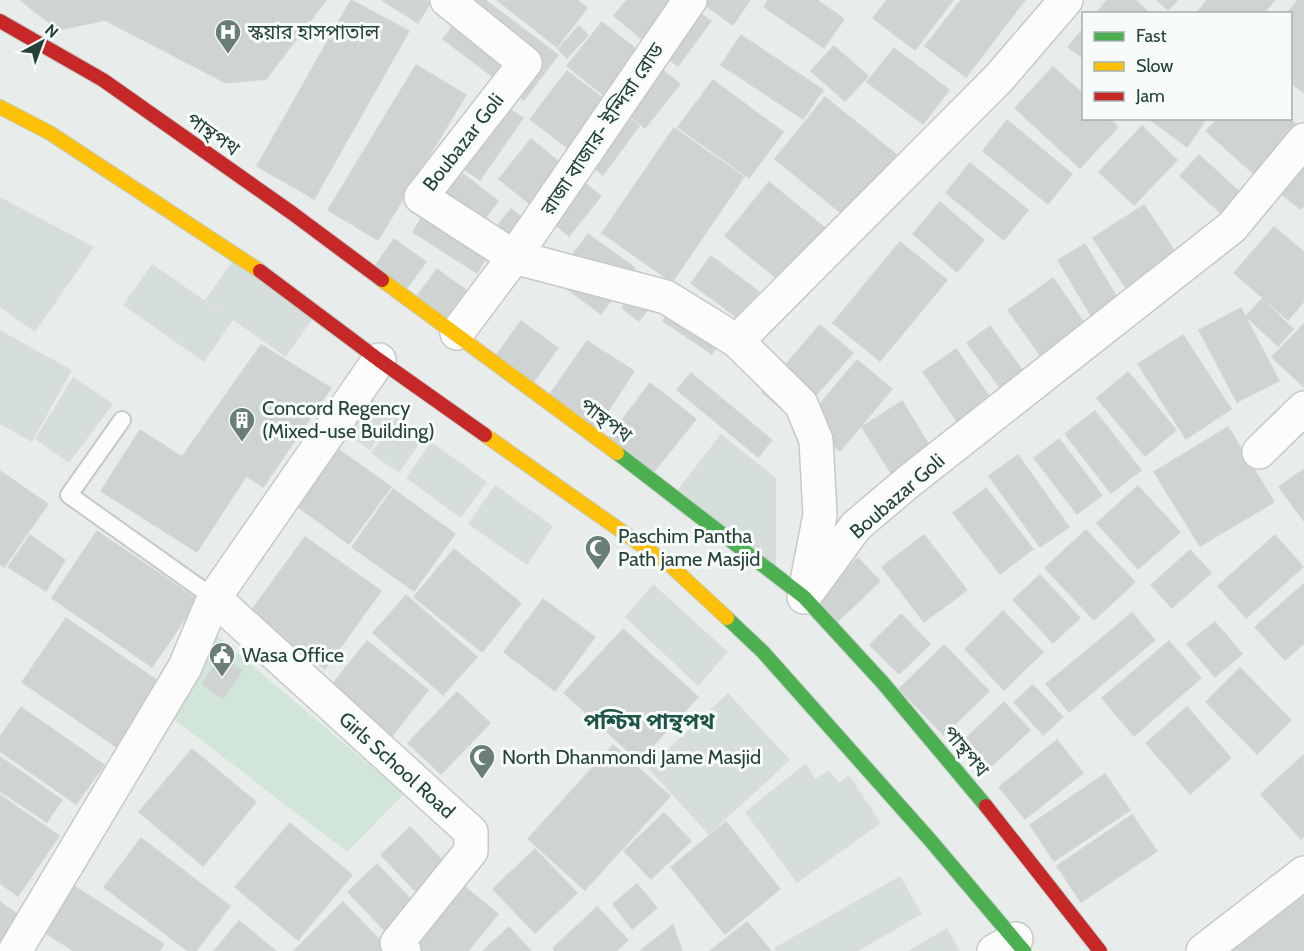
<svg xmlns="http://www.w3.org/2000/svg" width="1304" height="951" viewBox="0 0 1304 951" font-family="Cabin,'Noto Sans Bengali',sans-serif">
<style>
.built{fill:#d6dedb}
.green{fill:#d1e6d8}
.building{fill:#cfd4d2;stroke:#d1d6d4;stroke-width:1.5}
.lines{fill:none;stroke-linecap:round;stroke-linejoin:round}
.lane-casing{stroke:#c5cac8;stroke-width:20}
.street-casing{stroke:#c5cac8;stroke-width:36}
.fast-casing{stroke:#c3cbc8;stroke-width:16}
.slow-casing{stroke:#c3cbc8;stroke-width:16}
.jam-casing{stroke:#c3cbc8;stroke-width:16}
.lane{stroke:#fcfcfc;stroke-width:16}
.street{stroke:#fcfcfc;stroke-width:33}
.fast{stroke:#4caf50;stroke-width:14}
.slow{stroke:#ffc107;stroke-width:14}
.jam{stroke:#c62828;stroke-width:14}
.labels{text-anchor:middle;stroke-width:6;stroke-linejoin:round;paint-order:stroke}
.poi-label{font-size:20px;fill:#24423a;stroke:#f7fbf9;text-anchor:start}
.street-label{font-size:20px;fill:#24423a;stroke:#f7fbf9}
.quarter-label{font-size:22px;font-weight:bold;fill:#1f5548;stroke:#f7fbf9}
</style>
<rect width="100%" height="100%" fill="#e8edeb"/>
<path class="built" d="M0,197L94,247L35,332L0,307Z
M234,259L315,315L286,357L233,320L204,362L123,305L152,264L230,318L205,300Z
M0,330L72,370L32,442L0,424Z
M73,377L113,404L69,463L35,439Z
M367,395L395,415L370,450L342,431Z
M396,417L424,437L399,473L371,453Z
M721,434L776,478V582L672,497Z
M431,442L487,482L461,518L406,478Z
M495,485L553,526L527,565L468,524Z
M653,584L728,652L698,686L625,617Z
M728,693L790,760L709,835L648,768Z
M806,763L815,779L829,770L839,783L849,775L881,823L797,883L745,812Z
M900,876L922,914L858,951H776L774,948Z
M947,928L960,951H908Z"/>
<path class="green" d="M217,636L404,794L347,852L171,717Z"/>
<path class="building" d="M20,0H326L266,79L226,83L105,20L59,30Z
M351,0L409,31L314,199L257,166Z
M382,0H425L430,3L418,23Z
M472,0H485L558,55L524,100L443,39Z
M497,0H577L587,8L557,47Z
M627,0H684L648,44L614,16Z
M698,0H750L733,25Z
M768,0H817L844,19L824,48L764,7Z
M887,0H953L915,50L873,18Z
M961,0H1025L966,77L925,46Z
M1107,0H1135L1151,14H1096Z
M1157,0H1177L1168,10Z
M1207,0H1275L1263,14H1196Z
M1298,0H1304V93L1290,82V14H1287Z
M690,6L711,21L678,66L657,51Z
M602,22L680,84L645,128L567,66Z
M579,26L588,35L567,58L558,49Z
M1084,28V59L1068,47Z
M741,35L823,90L803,119L721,65Z
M834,46L868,76L845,101L811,71Z
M894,48L949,90L923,124L867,82Z
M416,65L466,95L378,240L328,210Z
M1053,67L1084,95V118H1109L1118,127L1080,168L1015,108Z
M567,71L639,126L603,175L530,119Z
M713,80L783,132L749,178L678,127Z
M483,92L523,118L480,180L441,153Z
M825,97L897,155L846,217L775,159Z
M1148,118H1207L1187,147Z
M1218,118H1289L1298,127L1255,175L1206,131Z
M1007,120L1072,174L1048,204L983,151Z
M1142,126L1177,160L1134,205L1099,172Z
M674,128L744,177L672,282L602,233Z
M531,139L601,196L569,236L499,179Z
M1304,154V206L1301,209L1276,190Z
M1199,155L1244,196L1225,217L1180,176Z
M970,163L1028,210L1004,240L946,193Z
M458,170L498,201L473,235L433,204Z
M769,182L825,228L781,282L725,236Z
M940,202L984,240L957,272L913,234Z
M1144,205L1187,270L1136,303L1093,238Z
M511,209L544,234L482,245Z
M422,217L486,258L477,273L413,232Z
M1274,227L1304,252V301L1288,320L1234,273Z
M588,234L635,268L601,314L554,279Z
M394,239L426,262L404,292L373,269Z
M900,242L947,280L880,361L833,323Z
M1085,244L1122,306L1095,322L1058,260Z
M711,256L759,292L739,319L691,283Z
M437,269L492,309L470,339L415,299Z
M647,274L664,287L639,321L622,308Z
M1053,278L1089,330L1045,362L1008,310Z
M681,294L730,328L712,354L663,321Z
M1262,299L1293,329L1278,346L1246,316Z
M1241,308L1279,381L1237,402L1199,330Z
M521,321L558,348L532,384L495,357Z
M1304,324V387L1272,357Z
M820,325L853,353L794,420L762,392Z
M990,326L1035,388L1012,404L967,343Z
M1183,335L1231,409L1186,439L1138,364Z
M587,341L634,371L594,433L548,397Z
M261,345L331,388L263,487L246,476L197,552L101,491L140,430L182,457Z
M956,349L998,409L965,433L923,372Z
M857,360L892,389L840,451L805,422Z
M1128,372L1176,430L1145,456L1097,398Z
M691,373L772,440L758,457L677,390Z
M650,383L696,419L652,474L606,441Z
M902,401L937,458L897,483L862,427Z
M1095,411L1141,470L1111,493L1065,434Z
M1228,427L1274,502L1200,546L1154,472Z
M1059,439L1102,495L1077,514L1034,458Z
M328,442L391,487L349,544L287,499Z
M1018,455L1069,527L1040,547L989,476Z
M1304,469V521L1279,487Z
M0,471L48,504L4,567L0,564Z
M1138,486L1180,532L1138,569L1097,523Z
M986,488L1033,549L1000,574L953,513Z
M393,489L455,534L414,591L352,547Z
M1086,530L1135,582L1094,620L1045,568Z
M97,531L198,600L152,667L52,598Z
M30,535L65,560L46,591L8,567Z
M924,535L967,590L924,622L882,567Z
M1275,535L1303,567L1246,618L1218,586Z
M305,537L381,591L325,669L249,614Z
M454,549L521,603L482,652L414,597Z
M1190,550L1211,573L1172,608L1151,585Z
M858,558L880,581L838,621L816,597Z
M1040,575L1080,618L1053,643L1013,600Z
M1304,584V643L1285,660L1255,627Z
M406,595L477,657L443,695L373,633Z
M543,599L595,637L555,691L504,652Z
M1003,611L1043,652L1004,690L965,649Z
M1132,613L1155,640L1069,712L1046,684Z
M901,614L930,644L899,674L870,645Z
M66,618L165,686L121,750L22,682Z
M1215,622L1242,654L1215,677L1187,644Z
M623,629L698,697L639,761L564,693Z
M367,641L428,690L388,741L327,691Z
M1169,641L1201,678L1134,736L1102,698Z
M944,645L989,691L944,735L899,689Z
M221,657L242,671L223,699L202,684Z
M1240,668L1291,720L1257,754L1206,702Z
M1033,685L1063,717L1043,735L1014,702Z
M457,692L490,723L441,774L408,743Z
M1004,702L1030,730L984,773L959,745Z
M21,707L104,765L76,804L0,751V737Z
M1187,707L1231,758L1190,794L1146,743Z
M1057,740L1083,773L1025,819L999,787Z
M613,745L670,796L585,890L528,839Z
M192,749L256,802L203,866L139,812Z
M1304,755V836L1301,839L1261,794Z
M0,757L62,800L47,822L0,791Z
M1105,774L1130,810L1054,861L1030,825Z
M0,795L59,836L18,896L0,883Z
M664,813L691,841L651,879L624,851Z
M1132,815L1157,851L1081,902L1057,866Z
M726,822L780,889L725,934L671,867Z
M290,823L352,875L298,940L235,887Z
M410,827L453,871L423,899L381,855Z
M141,838L230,906L196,951H188L104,887Z
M535,849L577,893L535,933L493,889Z
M377,864L419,908L390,936L348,892Z
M454,878L498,914L468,951H420L405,938Z
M637,884L657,908L632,929L613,904Z
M74,886L164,944L159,951H74L44,932Z
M1304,897V951H1230Z
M0,902L27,921L0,951Z
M343,902L390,951H294Z
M597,907L628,940L616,951H555L553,948Z
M239,921L276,951H214Z
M747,922L771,951H710Z
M673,925L682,951H640Z
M509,927L531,951H483Z"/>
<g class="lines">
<g class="lane-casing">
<path id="lane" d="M122,420L69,495L214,598"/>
</g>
<g class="street-casing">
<path id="street" d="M447,0L525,63L421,197L514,257L666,297L737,341L801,404L816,440L820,515L804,597L856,526L908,482L1232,227L1304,140
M457,333L514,257L690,0
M737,341L999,78L1066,0
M1259,452L1304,408
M214,598L471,832V851L397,943L404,951
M15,951L185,667L214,598L379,360
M994,951L1016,939
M1203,951L1304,873"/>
</g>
<g class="fast-casing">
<path id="fast" d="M617,453L804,597L883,683L986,806
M727,618L763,652L931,841L1024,951"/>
</g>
<g class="slow-casing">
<path id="slow" d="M0,107L50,133L260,271
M382,280L617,453
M485,435L671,566L727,618"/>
</g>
<g class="jam-casing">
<path id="jam" d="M0,21L103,80L292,213L382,280
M260,271L379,360L485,435
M986,806L1100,951"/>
</g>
<use href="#lane" class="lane"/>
<use href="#street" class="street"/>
<use href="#fast" class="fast"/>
<use href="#slow" class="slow"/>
<use href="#jam" class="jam"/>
</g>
<defs>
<g id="hospital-pin" transform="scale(1.35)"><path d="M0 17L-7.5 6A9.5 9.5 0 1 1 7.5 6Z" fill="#697e78" stroke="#f7fbf9"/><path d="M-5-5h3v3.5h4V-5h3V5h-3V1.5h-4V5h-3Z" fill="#fff"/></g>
<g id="building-pin" transform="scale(1.35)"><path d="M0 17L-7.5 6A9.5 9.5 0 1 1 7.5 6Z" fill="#697e78" stroke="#f7fbf9"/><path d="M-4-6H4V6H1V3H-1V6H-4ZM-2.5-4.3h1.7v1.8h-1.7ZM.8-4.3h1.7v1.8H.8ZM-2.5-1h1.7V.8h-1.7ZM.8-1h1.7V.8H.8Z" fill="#fff"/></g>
<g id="mosque-pin" transform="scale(1.35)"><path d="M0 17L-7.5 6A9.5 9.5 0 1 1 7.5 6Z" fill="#697e78" stroke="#f7fbf9"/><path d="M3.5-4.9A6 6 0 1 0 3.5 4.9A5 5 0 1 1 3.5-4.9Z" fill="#fff"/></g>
<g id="civic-pin" transform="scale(1.35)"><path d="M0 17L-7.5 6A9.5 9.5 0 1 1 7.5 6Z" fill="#697e78" stroke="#f7fbf9"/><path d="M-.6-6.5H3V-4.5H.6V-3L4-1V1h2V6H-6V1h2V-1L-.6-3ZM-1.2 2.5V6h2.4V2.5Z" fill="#fff"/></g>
</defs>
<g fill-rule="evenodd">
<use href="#hospital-pin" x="228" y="32"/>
<use href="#building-pin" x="242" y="420"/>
<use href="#mosque-pin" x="598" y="548"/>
<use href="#civic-pin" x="222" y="655"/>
<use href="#mosque-pin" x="482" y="757"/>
</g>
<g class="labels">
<g class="poi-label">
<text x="248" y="39">স্কয়ার হাসপাতাল</text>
<text x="262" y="415">Concord Regency<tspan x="262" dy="23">(Mixed-use Building)</tspan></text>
<text x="618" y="543">Paschim Pantha<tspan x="618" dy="23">Path jame Masjid</tspan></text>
<text x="242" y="662">Wasa Office</text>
<text x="502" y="764">North Dhanmondi Jame Masjid</text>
</g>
<g class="street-label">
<text transform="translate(602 129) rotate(-56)" y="7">রাজা বাজার- ইন্দিরা রোড</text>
<text transform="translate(213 134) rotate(35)" y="7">পান্থপথ</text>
<text transform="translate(463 142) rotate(-52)" y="7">Boubazar Goli</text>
<text transform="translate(606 420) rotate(37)" y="7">পান্থপথ</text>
<text transform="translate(897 496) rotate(-41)" y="7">Boubazar Goli</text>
<text transform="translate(966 751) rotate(50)" y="7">পান্থপথ</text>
<text transform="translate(397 765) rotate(42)" y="7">Girls School Road</text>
</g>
<g class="quarter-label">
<text x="649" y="729">পশ্চিম পান্থপথ</text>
</g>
</g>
<rect x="1082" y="12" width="210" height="108" fill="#f7fbf9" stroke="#a3b1ad" stroke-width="1.5"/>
<rect x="1094" y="32" width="30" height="9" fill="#4caf50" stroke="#a3b1ad" stroke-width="1.5"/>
<text x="1136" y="42" font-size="18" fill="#24423a">Fast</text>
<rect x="1094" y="62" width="30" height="9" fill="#ffc107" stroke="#a3b1ad" stroke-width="1.5"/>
<text x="1136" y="72" font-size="18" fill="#24423a">Slow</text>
<rect x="1094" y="92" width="30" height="9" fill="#c62828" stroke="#a3b1ad" stroke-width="1.5"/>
<text x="1136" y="102" font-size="18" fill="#24423a">Jam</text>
<g transform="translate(42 42) rotate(41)" stroke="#f7fbf9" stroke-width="4.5" paint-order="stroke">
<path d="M0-4.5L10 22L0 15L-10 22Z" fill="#24423a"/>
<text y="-9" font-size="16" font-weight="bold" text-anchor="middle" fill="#24423a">N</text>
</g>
</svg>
